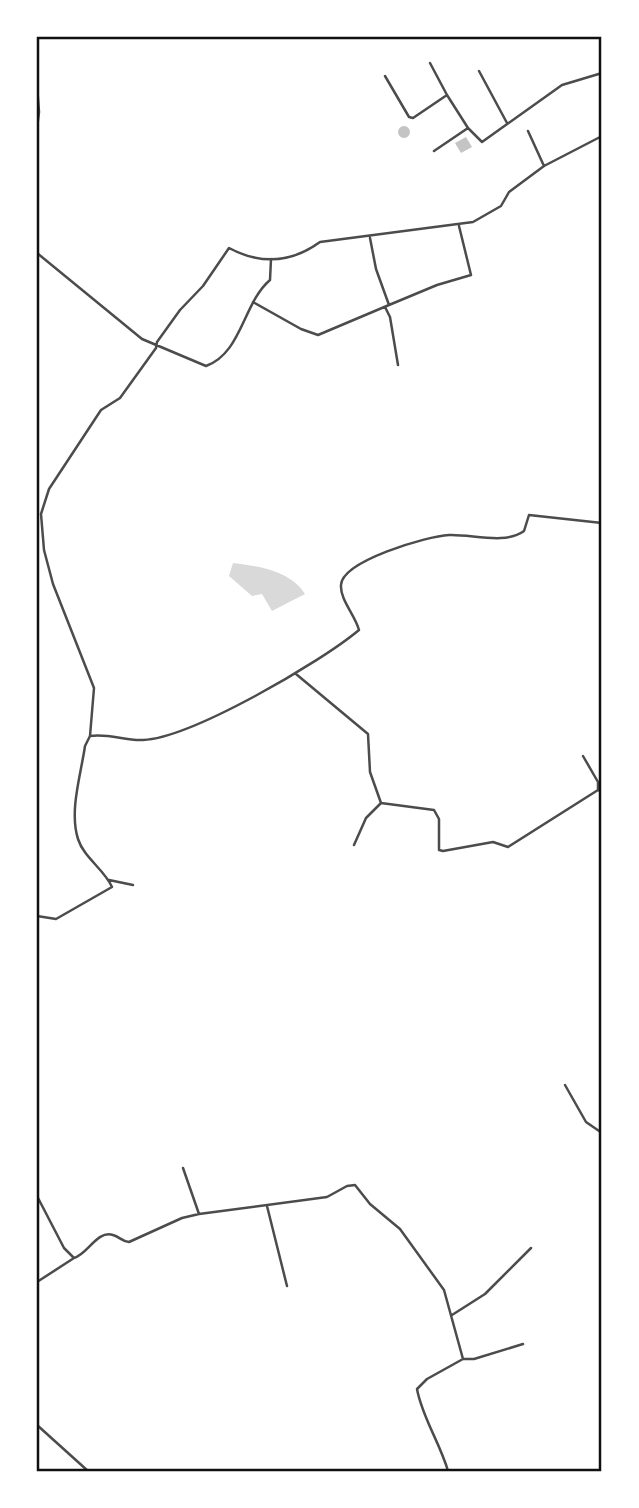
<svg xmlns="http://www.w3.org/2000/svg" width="639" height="1508" viewBox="0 0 639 1508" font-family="Raleway,sans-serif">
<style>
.water{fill:#d9d9d9}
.building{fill:#c4c4c4}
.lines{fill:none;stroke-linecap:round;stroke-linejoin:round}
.minor{stroke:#4c4c4c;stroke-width:2.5}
.neatline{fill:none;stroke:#111;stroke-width:2.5}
</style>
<rect width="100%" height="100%" fill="#fff"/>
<path class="water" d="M233,563C258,566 291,571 305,594L272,611L262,594L252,596L229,576Z"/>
<path class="building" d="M398 132a6 6 0 1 1 12 0a6 6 0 1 1-12 0Z
M466,137L472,147L461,153L455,143Z"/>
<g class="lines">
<path class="minor" d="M430,63L447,95
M479,71L507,123
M385,76L409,117L413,118L447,95L468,128L482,142L562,85L602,73
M37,85L39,112L37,128
M528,131L544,166
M434,151L468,128
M37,253L142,339L206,366C242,353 243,303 270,280L271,259
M253,302L301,329L318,335L389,305L376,269L370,238
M389,305L437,285L471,275L459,226
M385,307L390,317L398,365
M296,674L368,734L370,772L381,803L434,810L439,819V850L443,851L493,842L508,847L598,790L602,792
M90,736L94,688L53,584L44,550L41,514L49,489L101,410L120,398L156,348L157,342L180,310L203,286L229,248C261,265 291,263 320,242L473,222L501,206L509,192L544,166L602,136
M583,756L598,782V790
M354,845L366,818L381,803
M109,880L133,885
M37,916L56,919L112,887C104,869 84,858 78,839C69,811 81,774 85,746L90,736C109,733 125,741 143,740C191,738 321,662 359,630C355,615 340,600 341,585C342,561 427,536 449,535C472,534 505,545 524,531L529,515L602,523
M565,1085L586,1122L602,1133
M183,1168L199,1214
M37,1196L64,1248L74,1258C88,1254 97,1230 113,1235C120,1237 121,1241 129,1242L182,1218L199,1214L327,1197L347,1186L355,1185L370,1204L400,1229L444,1290L463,1359L427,1379L417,1389C422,1417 440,1443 448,1471
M267,1206L287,1286
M37,1282L74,1258
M452,1315L485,1294L531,1248
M463,1359H474L523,1344
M37,1425L88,1471"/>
</g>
<rect width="639" height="1508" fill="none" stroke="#ffffff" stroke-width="77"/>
<rect x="38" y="38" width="562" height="1432" class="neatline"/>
</svg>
